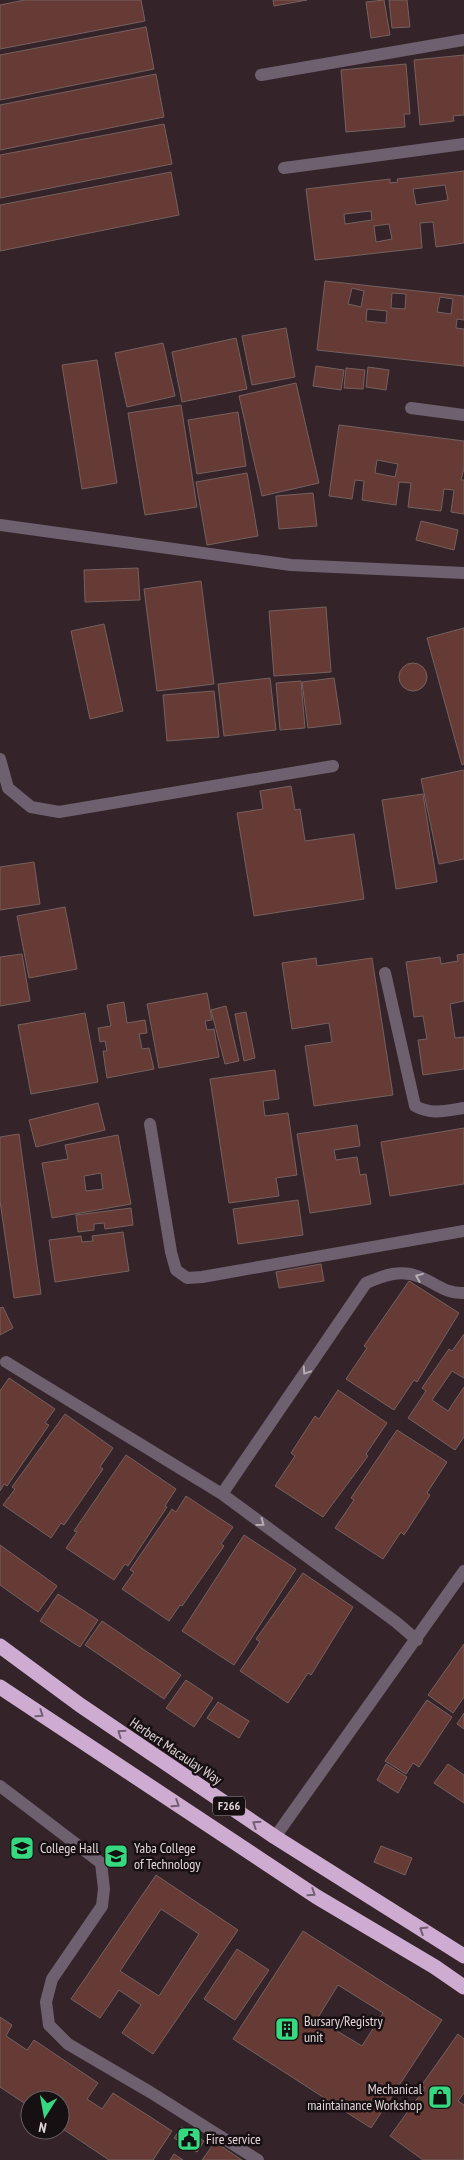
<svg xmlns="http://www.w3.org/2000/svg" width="464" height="2160" viewBox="0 0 464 2160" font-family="'PT Sans Narrow',sans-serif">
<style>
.building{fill:#663a35;stroke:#75615f;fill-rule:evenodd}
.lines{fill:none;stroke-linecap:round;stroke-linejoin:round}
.minor{stroke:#6e606f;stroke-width:12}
.highway{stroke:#ceacd1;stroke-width:15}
.oneway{stroke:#b8acb3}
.oneway2{stroke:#725e72}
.labels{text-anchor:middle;stroke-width:5;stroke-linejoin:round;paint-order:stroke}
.shield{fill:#171012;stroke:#a49a9d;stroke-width:1}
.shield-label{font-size:12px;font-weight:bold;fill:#e0d5d8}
.street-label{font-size:14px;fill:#e0d5d8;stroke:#171012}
.poi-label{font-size:14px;fill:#e0d5d8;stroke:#171012;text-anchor:start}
</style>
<rect width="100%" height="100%" fill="#34242a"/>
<path class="building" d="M25,0H141L145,21L0,49V5Z
M273,0H307L274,6Z
M384,0L390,35L371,38L366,2Z
M389,0H407L410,27L392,28Z
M146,27L154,69L0,100V55Z
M464,55V115L453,116L454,121L420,125L414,60Z
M406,64L410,114H404L405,127L346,132L341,70Z
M156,74L164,117L0,150V105Z
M164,124L172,164L0,198V155Z
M464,171V243L436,247L433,222L420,223L422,248L315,260L306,189L390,179V183L398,182L397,179ZM445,185L448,200L416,205L413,189ZM371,211L372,220L345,224L344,214ZM389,224L392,239L376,242L374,226Z
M171,172L179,215L0,251V205Z
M325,281L464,296V320L457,319L456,328L464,329V366L317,350ZM352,288L364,291L361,307L348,304ZM392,293L406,294L405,309L391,308ZM440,297L453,299L451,314L437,312ZM367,309L387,311L386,323L366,321Z
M286,328L295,377L252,385L242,336Z
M236,338L247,389L182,402L172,352Z
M163,343L175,396L127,407L115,353Z
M97,360L117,483L82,489L62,365Z
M316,366L344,370L341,390L313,386Z
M368,367L389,370L386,390L366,387Z
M346,368L365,370L363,389L344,388Z
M296,383L319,483L262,496L239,396Z
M181,405L197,507L145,515L128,413Z
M238,412L246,466L197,474L188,420Z
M339,425L464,441V468L461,480H464V514L451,512L454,490L444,489L441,511L408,507L411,483L399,482L396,505L362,500L364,481L355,480L352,499L329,496ZM377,460L398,464L395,477L375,473Z
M247,473L258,536L207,545L196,482Z
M313,493L317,526L279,529L276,496Z
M421,521L458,530L454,550L416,540Z
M138,568L140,600L85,602L84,570Z
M201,581L214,684L157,691L144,589Z
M326,607L331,672L274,676L269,611Z
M104,624L123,711L90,719L71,631Z
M464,628V764L462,765L427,638Z
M399 677a14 14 0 1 1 28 0a14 14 0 1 1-28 0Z
M270,678L276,730L224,736L218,684Z
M334,678L341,724L308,728L302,682Z
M301,681L305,728L280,730L276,683Z
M214,691L219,737L167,741L163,695Z
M464,770V859L439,864L421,779Z
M291,786L295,810L300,809L305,841L354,834L364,899L254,916L237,813L263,809L260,791Z
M423,794L437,882L396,889L382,800Z
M34,862L40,904L0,910V867Z
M65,907L77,969L29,978L17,916Z
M22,954L30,1001L0,1006V957Z
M464,954V1001L450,1004L455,1038L464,1037V1069L423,1075L418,1040L427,1039L423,1016L414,1017L406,962L440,957L441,964L458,961L457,955Z
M316,958L317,966L372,958L393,1095L314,1106L305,1046L332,1042L329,1023L292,1029L282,963Z
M207,993L212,1020L205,1021L207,1030L214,1029L219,1057L159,1068L147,1004Z
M124,1002L127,1023L145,1020L147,1033L139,1034L142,1049L149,1048L154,1069L107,1078L103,1051H107L105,1041L100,1042L98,1028L111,1026L107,1005Z
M226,1006L239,1061L225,1064L211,1010Z
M246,1012L255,1058L244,1061L235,1014Z
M85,1013L98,1082L31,1094L18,1025Z
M275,1070L279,1099L263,1101L265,1116L288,1113L297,1175L276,1178L279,1196L229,1203L210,1079Z
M98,1103L105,1130L36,1147L29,1120Z
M357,1125L360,1146L334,1150L336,1160L357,1157L360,1175L366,1174L371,1204L310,1213L297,1134Z
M464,1128V1184L390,1196L381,1142Z
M19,1134L41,1294L14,1298L0,1201V1137Z
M118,1135L131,1204L52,1218L42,1163L68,1159L65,1145ZM101,1173L103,1189L86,1191L84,1176Z
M298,1200L303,1235L238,1244L233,1209Z
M131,1208L133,1225L105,1229L104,1223L94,1224V1230L78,1232L76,1215Z
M123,1232L129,1271L55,1282L49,1240L81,1236L82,1242L93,1241L92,1236Z
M321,1264L324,1281L279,1288L276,1272Z
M409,1281L459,1313L417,1382L414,1380L394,1410L346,1379L367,1348L364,1346Z
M3,1307L13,1328L0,1335V1308Z
M464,1334V1378L452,1371L432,1400L448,1411L464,1387V1437L455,1450L408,1418L426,1391L422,1388L449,1349L452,1351Z
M9,1378L55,1409L45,1423L49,1425L7,1486L4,1484L0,1491V1391Z
M338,1390L387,1423L366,1454L368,1456L323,1517L275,1486L295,1456L291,1453L315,1416L319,1419Z
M65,1414L113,1448L100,1467L103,1469L64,1525L61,1523L51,1538L3,1505L15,1489L12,1487Z
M397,1430L447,1462L427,1493L430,1495L404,1535L401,1532L383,1559L335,1528L354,1500L351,1498Z
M126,1455L176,1489L165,1506L167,1507L128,1566L125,1564L114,1580L66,1548L77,1532L74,1531Z
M186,1496L233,1527L221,1544L224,1546L182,1606L180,1605L169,1621L122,1589L134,1572L130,1570L172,1509L176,1512Z
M244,1535L296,1569L234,1665L182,1631Z
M0,1545L57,1586L38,1612L0,1585Z
M303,1573L353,1607L311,1675L308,1673L288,1703L240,1671L260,1642L256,1639Z
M58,1594L98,1620L80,1647L40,1621Z
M102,1621L181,1675L164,1699L85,1645Z
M464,1644V1697L453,1713L428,1695Z
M186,1680L213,1698L194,1727L166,1708Z
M427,1700L452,1717L419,1767L413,1763L406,1774L385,1761Z
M218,1702L249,1721L239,1738L207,1718Z
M464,1713V1729L457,1724Z
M386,1764L407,1777L398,1793L377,1780Z
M448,1764L464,1775V1803L434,1783Z
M381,1846L412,1858L405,1875L374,1862Z
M156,1875L238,1930L153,2054L122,2033L141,2005L119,1990L100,2018L71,1999ZM161,1909L199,1934L159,1996L120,1971Z
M303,1931L442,2020L371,2128L233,2039ZM338,1985L383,2013L362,2046L317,2019Z
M237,1949L269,1970L235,2020L204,1999Z
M0,2017L12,2025L6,2036L27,2050L34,2040L98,2083L87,2099L102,2109L113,2093L172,2131L153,2160H109L60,2127V2100H30V2107L0,2087Z
M458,2034L464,2039V2093L458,2101L464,2105V2160H423L390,2136L425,2088L421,2086Z
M182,2127L204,2141L197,2152L174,2138Z
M215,2142L242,2160H202Z
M174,2154L183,2160H170Z"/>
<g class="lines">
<path class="minor" d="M261,75L464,40
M284,168L464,144
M411,408L464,415
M0,525L291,565L464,573
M0,759L8,788L31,807L59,812L333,766
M385,973L415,1106C432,1115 445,1111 464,1108
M150,1124L171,1252L176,1270L187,1278L202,1277L464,1231
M6,1362L222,1494L396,1622L417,1640
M222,1494L366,1283C384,1275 401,1269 420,1277C436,1283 445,1294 464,1293
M0,1786L101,1863L104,1889L102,1906L52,1979L46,2002L49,2025L68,2044L150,2092L258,2160
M275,1837L464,1571"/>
<path class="highway" d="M0,1646L80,1705L275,1837L464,1956
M0,1687L317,1897L435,1967L464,1987"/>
</g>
<defs><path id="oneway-chevron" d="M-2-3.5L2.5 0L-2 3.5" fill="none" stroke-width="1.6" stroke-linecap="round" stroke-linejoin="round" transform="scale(1.25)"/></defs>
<g class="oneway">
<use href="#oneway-chevron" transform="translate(419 1277) rotate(-158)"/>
<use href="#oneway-chevron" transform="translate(306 1371) rotate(124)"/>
<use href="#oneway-chevron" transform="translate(261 1523) rotate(36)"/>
</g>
<g class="oneway2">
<use href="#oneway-chevron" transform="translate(40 1714) rotate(34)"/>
<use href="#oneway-chevron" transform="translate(121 1733) rotate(-146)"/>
<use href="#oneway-chevron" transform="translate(176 1804) rotate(33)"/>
<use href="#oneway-chevron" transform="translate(256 1824) rotate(-146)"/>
<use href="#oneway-chevron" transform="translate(312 1893) rotate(33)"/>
<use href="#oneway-chevron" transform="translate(423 1930) rotate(-148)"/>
</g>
<defs>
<g id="school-square" transform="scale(1.25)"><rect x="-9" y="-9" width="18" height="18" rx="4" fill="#36d880" stroke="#171012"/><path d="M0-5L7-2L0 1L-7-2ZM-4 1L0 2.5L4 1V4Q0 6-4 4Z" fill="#111"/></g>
<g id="university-square" transform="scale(1.25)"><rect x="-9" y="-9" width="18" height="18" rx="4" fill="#36d880" stroke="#171012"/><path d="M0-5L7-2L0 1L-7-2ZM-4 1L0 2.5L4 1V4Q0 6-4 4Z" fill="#111"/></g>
<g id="building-square" transform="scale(1.25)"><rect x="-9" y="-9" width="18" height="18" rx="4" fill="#36d880" stroke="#171012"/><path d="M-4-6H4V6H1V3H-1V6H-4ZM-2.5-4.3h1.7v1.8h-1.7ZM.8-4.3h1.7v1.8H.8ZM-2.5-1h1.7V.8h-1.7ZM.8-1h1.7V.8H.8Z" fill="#111"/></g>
<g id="shop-square" transform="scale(1.25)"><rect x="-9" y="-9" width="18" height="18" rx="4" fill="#36d880" stroke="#171012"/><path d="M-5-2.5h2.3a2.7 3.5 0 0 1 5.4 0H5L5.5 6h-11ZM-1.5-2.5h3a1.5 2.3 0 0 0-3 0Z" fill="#111"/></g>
<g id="civic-square" transform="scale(1.25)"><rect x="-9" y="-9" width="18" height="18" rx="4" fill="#36d880" stroke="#171012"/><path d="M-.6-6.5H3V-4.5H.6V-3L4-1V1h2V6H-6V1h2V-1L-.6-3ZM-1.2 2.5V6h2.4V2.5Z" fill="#111"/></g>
</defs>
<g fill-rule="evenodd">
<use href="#school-square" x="22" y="1848"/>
<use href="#university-square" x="116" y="1856"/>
<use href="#building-square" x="287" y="2029"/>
<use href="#shop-square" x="440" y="2097"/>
<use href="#civic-square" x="189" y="2139"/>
</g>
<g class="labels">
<rect class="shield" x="213" y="1796.5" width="32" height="19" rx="4"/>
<g class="shield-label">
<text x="229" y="1810">F266</text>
</g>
<g class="street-label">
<text transform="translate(176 1751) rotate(34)" y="5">Herbert Macaulay Way</text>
</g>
<g class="poi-label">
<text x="40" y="1853">College Hall</text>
<text x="134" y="1853">Yaba College<tspan x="134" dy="16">of Technology</tspan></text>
<text x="304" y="2026">Bursary/Registry<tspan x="304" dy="16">unit</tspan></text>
<text x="422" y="2094" text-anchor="end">Mechanical<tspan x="422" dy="16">maintainance Workshop</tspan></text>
<text x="206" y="2144">Fire service</text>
</g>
</g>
<g transform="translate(45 2115) rotate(191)"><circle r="24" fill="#171012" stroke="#675f61"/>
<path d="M0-4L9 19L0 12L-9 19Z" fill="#36d880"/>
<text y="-8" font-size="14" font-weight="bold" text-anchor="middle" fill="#e0d5d8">N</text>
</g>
</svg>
